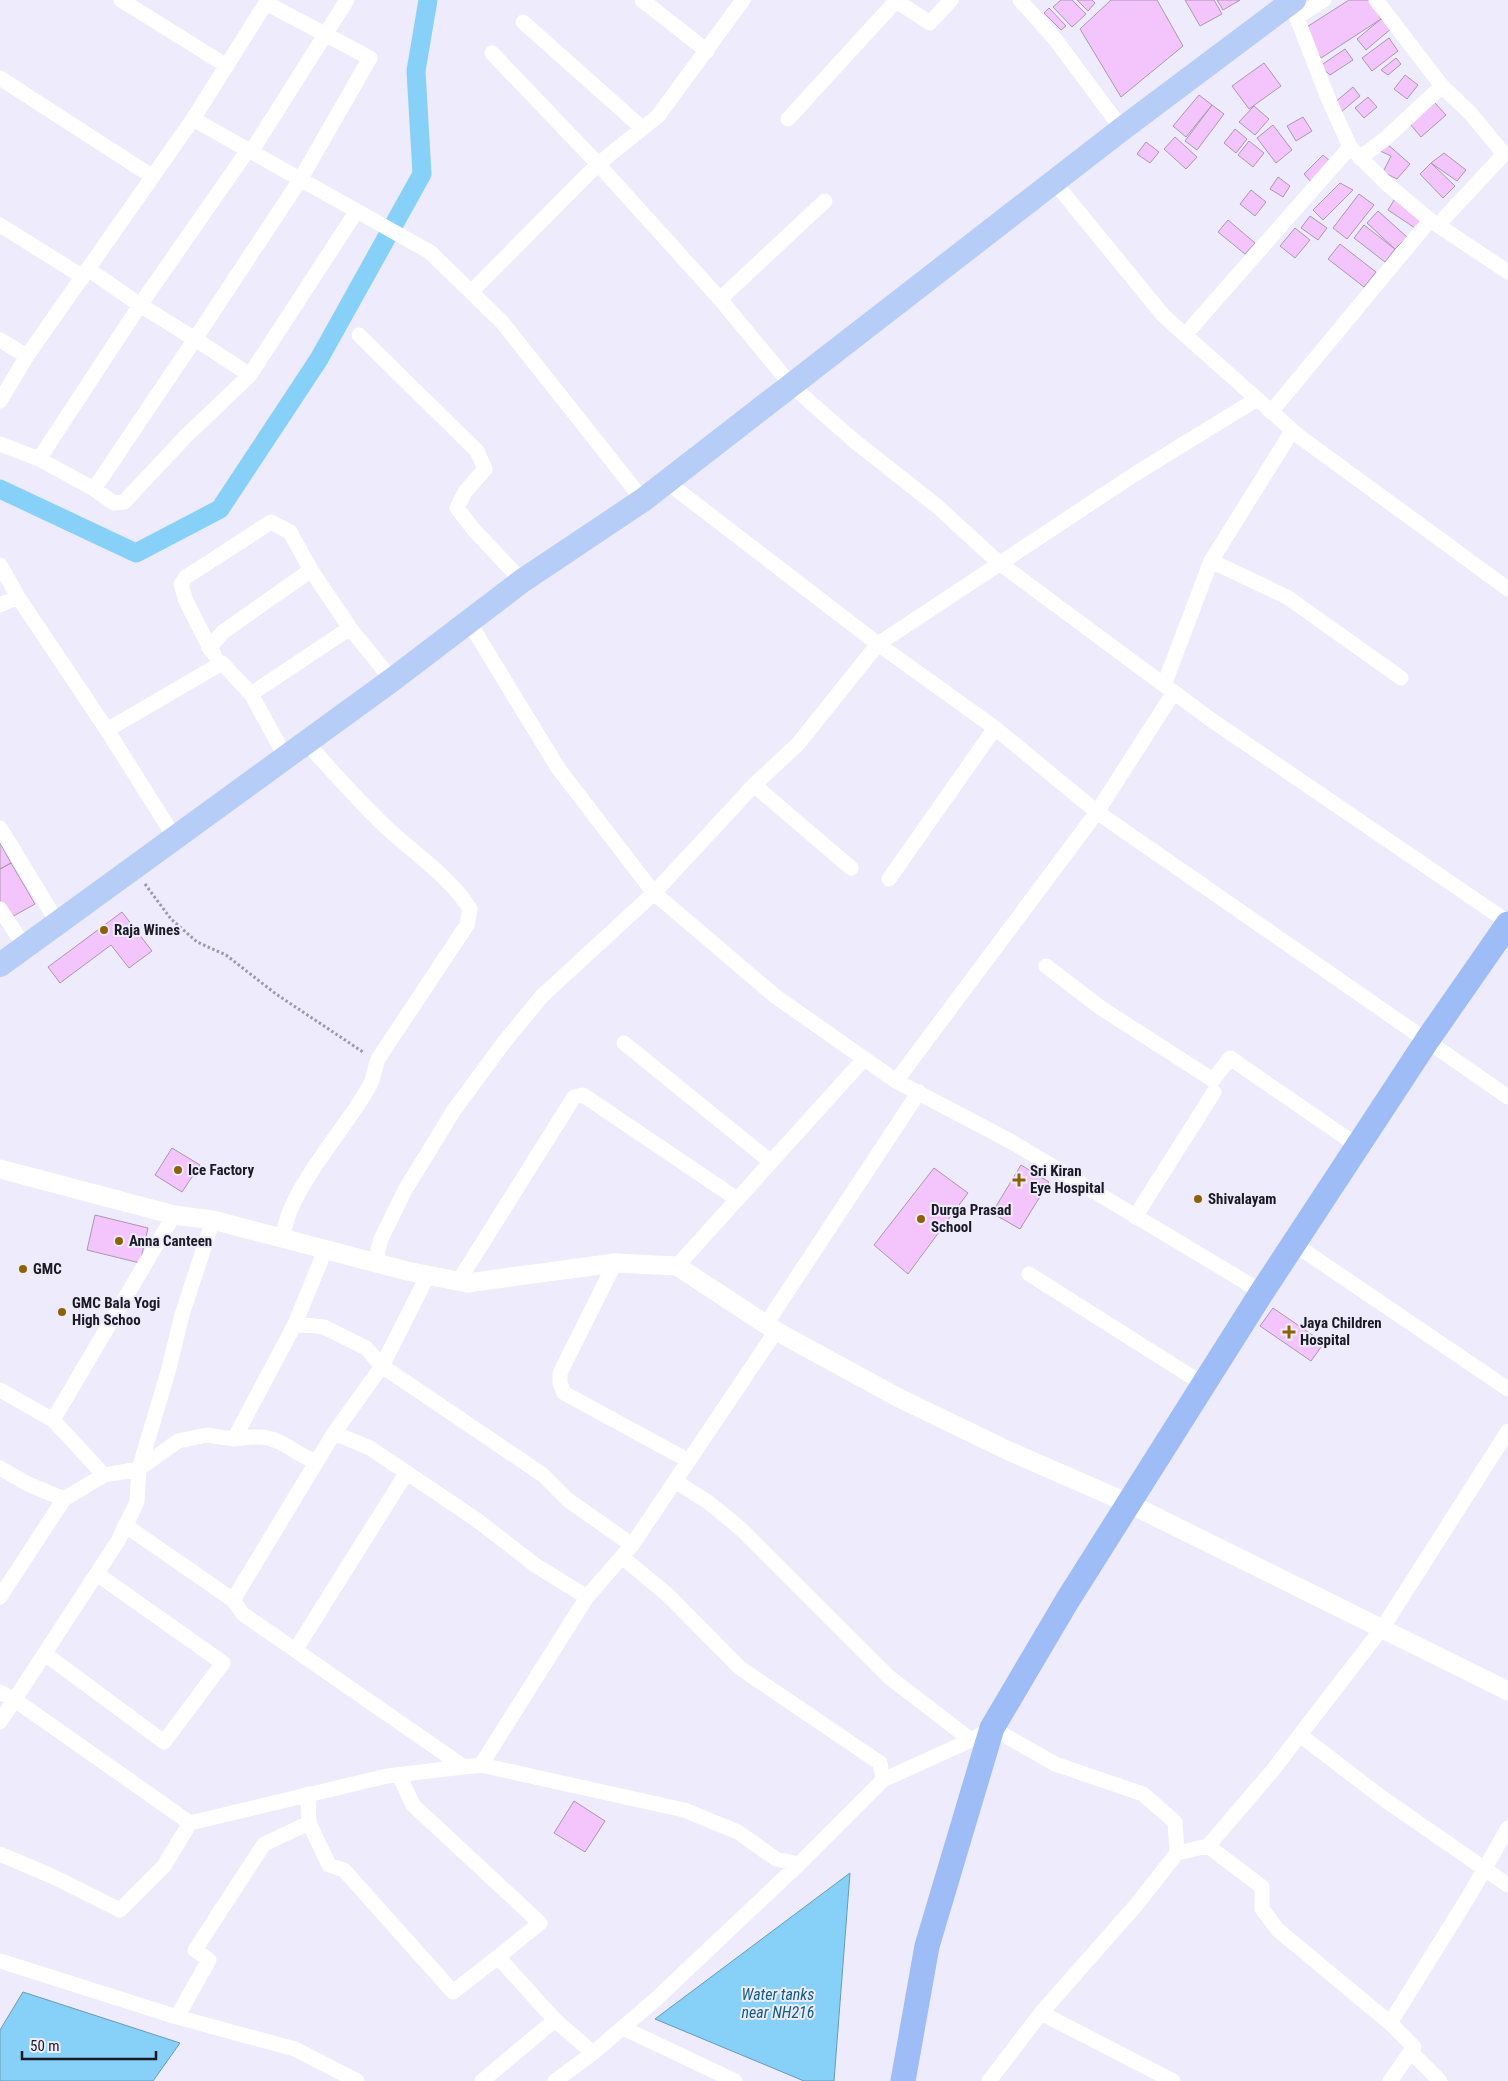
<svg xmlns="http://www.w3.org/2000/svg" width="1508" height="2081" viewBox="0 0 1508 2081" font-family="'Roboto Condensed',sans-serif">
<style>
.water{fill:#87d1f8;stroke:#679ab8}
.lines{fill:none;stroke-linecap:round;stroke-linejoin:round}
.canal{stroke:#87d1f8;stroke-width:19}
.building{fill:#f4c4fd;stroke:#aa98ae}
.path{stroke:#9c9aa8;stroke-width:3;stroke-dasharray:2.5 2.5;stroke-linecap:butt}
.minor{stroke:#fff;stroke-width:15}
.tertiary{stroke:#fff;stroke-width:19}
.primary{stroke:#b6cdf8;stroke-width:24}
.trunk{stroke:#9ebcf6;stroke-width:25}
.poi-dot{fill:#8d6206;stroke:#edebfc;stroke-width:2}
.labels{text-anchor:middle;stroke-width:4;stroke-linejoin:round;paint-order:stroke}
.poi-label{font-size:15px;font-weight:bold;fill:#1b1923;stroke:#edebfc;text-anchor:start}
.water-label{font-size:16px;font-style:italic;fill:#125f7f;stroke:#edebfc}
</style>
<rect width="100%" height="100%" fill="#edebfc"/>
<path class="water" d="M850,1873L834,2081H804L655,2019Z
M23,1992L180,2043L153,2081H0V2030Z"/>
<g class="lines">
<path class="canal" d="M0,489L136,553L220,509L319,359L422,174L416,71L428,0"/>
</g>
<path class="building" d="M1061,0H1072L1086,14L1072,27L1053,7Z
M1077,0H1092L1095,3L1088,11Z
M1111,0H1157L1183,46L1121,97L1080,29Z
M1185,0H1214L1222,14L1200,26Z
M1217,0H1240L1223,10Z
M1349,0H1369L1381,19L1321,58L1302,30Z
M1049,8L1066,26L1061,30L1044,13Z
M1381,19L1392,28L1366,50L1357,39Z
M1389,38L1398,51L1372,71L1362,58Z
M1345,49L1353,60L1330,75L1320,66Z
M1396,58L1401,64L1388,75L1381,70Z
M1264,63L1281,86L1249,109L1232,86Z
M1405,75L1418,85L1407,99L1394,89Z
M1353,87L1360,96L1340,113L1333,104Z
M1199,95L1212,105L1186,137L1173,126Z
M1368,97L1377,107L1364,118L1355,108Z
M1434,102L1446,115L1421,137L1410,124Z
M1212,105L1224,114L1197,150L1185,141Z
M1254,106L1269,119L1255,135L1239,122Z
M1303,117L1312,131L1296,141L1287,126Z
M1273,125L1292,150L1276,163L1257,138Z
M1235,129L1247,139L1236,153L1224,143Z
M1175,137L1197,157L1186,169L1164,149Z
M1249,141L1264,153L1253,167L1238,155Z
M1146,142L1159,152L1150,163L1137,154Z
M1386,143L1410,164L1397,179L1383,172L1391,156L1378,150Z
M1444,153L1466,170L1457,181L1431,163Z
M1323,155L1333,164L1313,184L1304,174Z
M1431,163L1455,186L1443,198L1420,174Z
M1278,177L1290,186L1283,197L1270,189Z
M1340,183L1353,190L1323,220L1313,210Z
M1251,190L1266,202L1255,216L1240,204Z
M1359,194L1374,205L1347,239L1333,228Z
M1396,197L1423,215L1415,228L1388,210Z
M1378,211L1407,237L1395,249L1367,223Z
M1310,216L1327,228L1318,240L1301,228Z
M1228,220L1255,243L1245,254L1218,232Z
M1364,225L1395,249L1385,262L1354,238Z
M1295,228L1310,240L1295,258L1280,246Z
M1340,244L1376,272L1364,287L1328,259Z
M0,843L11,863L0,869Z
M11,863L35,904L8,919L0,906V869Z
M122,912L152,951L129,968L111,945L60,983L48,967Z
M172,1148L200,1165L182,1192L155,1175Z
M1021,1165L1049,1182L1020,1229L992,1213Z
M934,1168L968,1193L908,1274L874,1245Z
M95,1215L148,1228L140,1263L87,1250Z
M1273,1308L1324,1343L1311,1361L1260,1326Z
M574,1801L605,1821L585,1852L554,1833Z"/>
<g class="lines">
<path class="path" d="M145,884L171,919L197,942L226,955L276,994L363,1052"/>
<path class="minor" d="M121,0L227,66
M642,0L707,51
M743,0L658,116L598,164L720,299L792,386L852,439L938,507L998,562L1210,719L1508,922
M1020,0L1055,39L1122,129
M1290,0L1328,98L1350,147L1387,184L1430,220L1508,272
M1376,0L1442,86L1471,114L1504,154L1438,225
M1297,17L1324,0
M523,22L641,127
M0,78L153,177
M193,119L266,3L370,58L300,180L195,339L140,305L39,459L94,489L195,339L250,375L356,212
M788,119L896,1L930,23L951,0
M251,152L347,0
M1360,158L1385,139L1442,86
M1055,183L1163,315L1185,335L1300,437L1508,589
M0,225L83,277
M88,269L140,305L248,150
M471,292L598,164L492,53
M720,299L825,201
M359,335L477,451L485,469L465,492L457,508L474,530L522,581
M1185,335L1350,147
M0,340L27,356L193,119L430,252L502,322L643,500
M0,401L27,356
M1271,412L1430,220
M0,444L39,459
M667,482L878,644L995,728L1097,812L1508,1097
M94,489L114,503L124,502L186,436L250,375
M1211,561L1287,597L1401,678
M0,565L18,597
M0,605L18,597L107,730L175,838
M469,622L558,768L654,893L775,996L896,1081L1010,1141L1262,1292
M210,648L186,601L181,584L186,577L271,522L290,532L311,570
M214,654L209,648L223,632L311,570L350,628
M1164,685L1211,561L1292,431
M251,694L350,628L392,680
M107,730L222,663L251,694L285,756
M754,785L851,868
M0,828L58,923
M889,879L995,728
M0,909L25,947
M1046,966L1101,1008L1213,1080L1230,1058L1358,1146
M624,1043L771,1162
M896,1081L1097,812L1174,692
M1135,1217L1214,1092
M283,1239C286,1191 347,1128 370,1085C374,1077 375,1067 378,1059L467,925L470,909C450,877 415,854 388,829C359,802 333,772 306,742
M1294,1244L1508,1389
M375,1262L381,1239L405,1190L454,1110L505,1041L542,996L654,893L754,785L798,744L878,644L1135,474L1257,399
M615,1263L560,1373V1383L564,1393L689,1461
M677,1266L864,1059
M1029,1274L1203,1384
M458,1282L574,1097L583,1095L737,1199
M295,1324L324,1327L366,1348L382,1366L543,1475L568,1500L632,1545L776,1331
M766,1324L919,1092
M0,1390L53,1420L104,1475
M53,1420L174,1215
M334,1433L382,1366L428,1275
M234,1439C249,1437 263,1435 277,1441C292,1447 301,1458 317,1461L334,1433L370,1448L477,1520L535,1565L587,1597L632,1545
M0,1468L28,1484L64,1499L0,1597
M675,1481L708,1502L740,1528L889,1677L971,1740
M64,1499L104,1475L139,1469L178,1441L207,1435L234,1439L295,1324L326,1248
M125,1525L233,1600L317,1461
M622,1557L669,1596L740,1668L880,1763L883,1780
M233,1600L243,1614L464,1767
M296,1649L407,1472
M45,1654L164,1742L223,1663L97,1574
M0,1692L15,1700L190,1823L164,1866L120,1910L56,1878L0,1854
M0,1722L118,1541L137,1502L139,1469L168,1372L182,1315L213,1220
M1300,1735L1381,1797L1508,1885
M481,1765L587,1597
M399,1775L413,1805L540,1923L498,1957L555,2020
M308,1794L309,1823L329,1865L344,1870L453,1992L498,1957
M190,1823L387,1776L481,1765L684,1810L738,1832L776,1859L799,1864
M1208,1846L1262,1887V1909L1278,1930L1390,2023L1414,2047L1390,2081
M0,1961L177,2017L295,2049L357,2081
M1041,2013L1173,2081
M177,2017L209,1960L195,1950L264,1844L309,1823
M1390,2023L1469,1896L1508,1828
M623,2028L735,2081
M1411,2052L1440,2081
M482,2081L555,2020L593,2053
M555,2081L593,2053L655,2000L799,1864L883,1780L971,1740L992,1728L1055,1764L1143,1794L1175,1822L1177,1853L1208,1846L1273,1770L1383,1627L1508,1431
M989,2081L1041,2013L1137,1904L1177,1853"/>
<path class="tertiary" d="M0,1169L174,1215L213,1220L407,1271L467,1283L615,1263L677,1266L776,1331L899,1398L1011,1452L1128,1503L1508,1691"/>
<path class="primary" d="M0,965L392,680L522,581L643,500L1122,129L1294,0"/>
<path class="trunk" d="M903,2081L927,1946L992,1728L1067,1601L1262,1292L1428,1039L1508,924"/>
</g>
<g class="poi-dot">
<circle cx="104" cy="930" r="5"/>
<circle cx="178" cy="1170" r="5"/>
<path d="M1016.5 1172.5h5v5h5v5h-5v5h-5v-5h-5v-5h5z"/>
<circle cx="1198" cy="1199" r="5"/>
<circle cx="921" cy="1219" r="5"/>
<circle cx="119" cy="1241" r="5"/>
<circle cx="23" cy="1269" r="5"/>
<circle cx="62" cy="1312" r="5"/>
<path d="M1286.5 1324.5h5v5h5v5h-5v5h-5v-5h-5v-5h5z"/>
</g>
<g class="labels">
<g class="poi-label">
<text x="114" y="935">Raja Wines</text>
<text x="188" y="1175">Ice Factory</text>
<text x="1030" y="1176">Sri Kiran<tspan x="1030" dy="17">Eye Hospital</tspan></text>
<text x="1208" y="1204">Shivalayam</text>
<text x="931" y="1215">Durga Prasad<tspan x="931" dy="17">School</tspan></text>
<text x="129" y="1246">Anna Canteen</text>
<text x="33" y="1274">GMC</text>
<text x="72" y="1308">GMC Bala Yogi<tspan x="72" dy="17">High Schoo</tspan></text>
<text x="1300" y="1328">Jaya Children<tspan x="1300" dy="17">Hospital</tspan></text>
</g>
<g class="water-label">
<text x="778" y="2000">Water tanks<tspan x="778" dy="18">near NH216</tspan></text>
</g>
</g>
<path d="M22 2051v8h134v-8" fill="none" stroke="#1b1923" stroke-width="2.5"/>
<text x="30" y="2051" font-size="15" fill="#1b1923" stroke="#edebfc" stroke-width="4" paint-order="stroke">50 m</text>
</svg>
